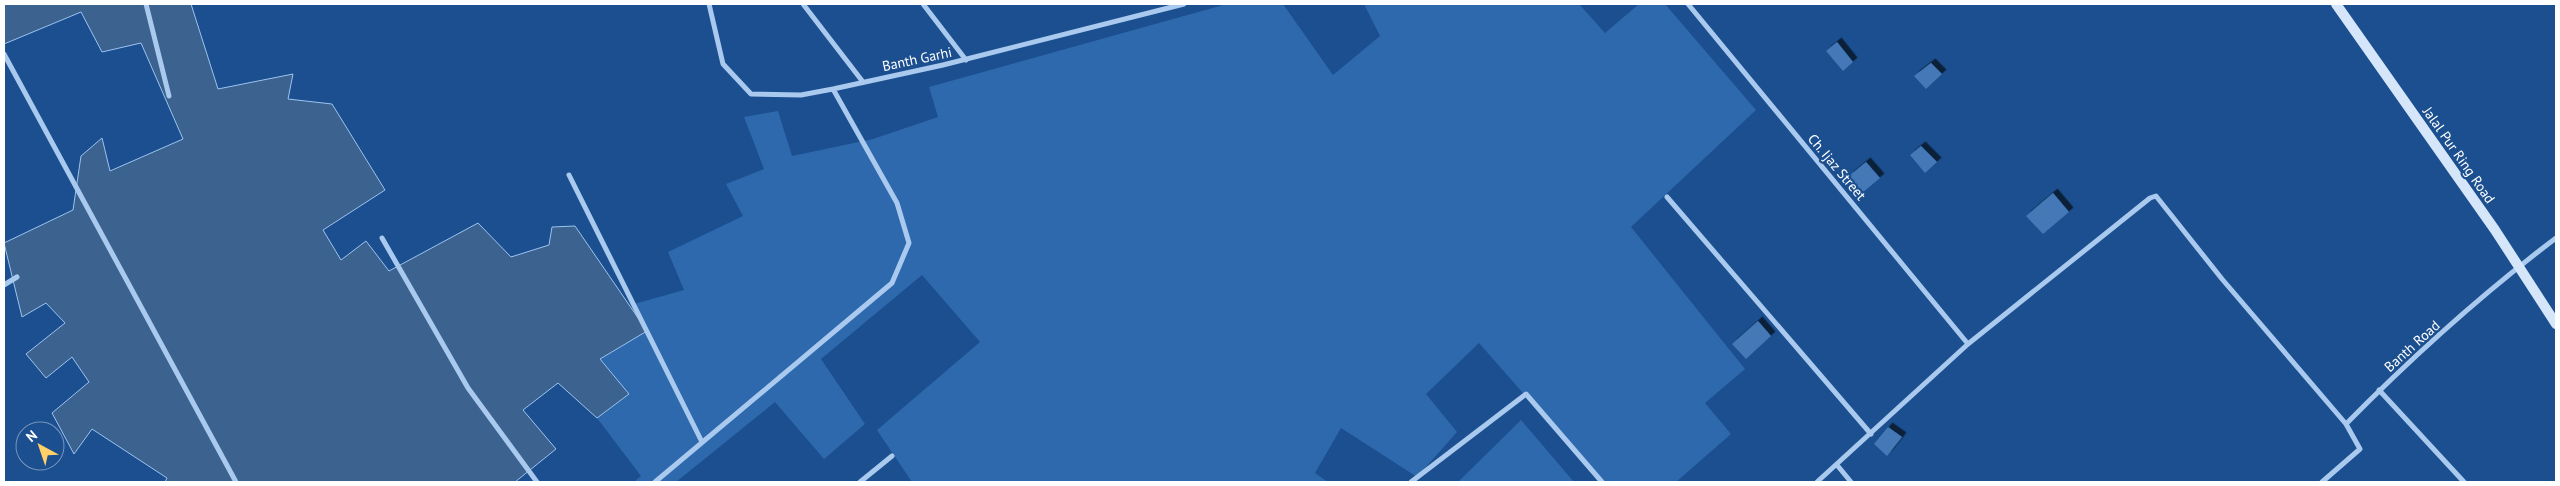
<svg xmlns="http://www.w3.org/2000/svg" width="2560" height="486" viewBox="0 0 2560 486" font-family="'PT Sans',sans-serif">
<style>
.green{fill:#2e69ad}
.water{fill:#3c6290;stroke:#9cc4f0}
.building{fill:#4478b7;filter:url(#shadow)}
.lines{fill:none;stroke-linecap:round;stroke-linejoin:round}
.street{stroke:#a9c9ee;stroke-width:5}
.secondary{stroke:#d6e6fa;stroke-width:10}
.labels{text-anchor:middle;stroke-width:4.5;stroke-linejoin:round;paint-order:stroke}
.street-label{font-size:14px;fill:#fff;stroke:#1b4f8f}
</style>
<defs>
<filter id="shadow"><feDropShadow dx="4.5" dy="-4.5" stdDeviation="0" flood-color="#0009"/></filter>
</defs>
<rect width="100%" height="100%" fill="#1b4f8f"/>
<path class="green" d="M1227,4H1283L1333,75L1380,36L1364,4H1579L1605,33L1639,4H1665L1756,110L1631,227L1745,369L1705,403L1731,434L1676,482H1601L1479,343L1426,394L1457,432L1417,477L1341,428L1315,473L1328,482H912L877,430L980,342L922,275L821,359L865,424L824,459L775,402L676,482H634L641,476L597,418L629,394L600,359L647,331L634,304L684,290L668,252L743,216L726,184L764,169L744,117L778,111L792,156L873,139L938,117L929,87Z
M1521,420L1574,482H1458Z"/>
<path class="water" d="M4,4H191L218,89L293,74L288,99L332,104L385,190L323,230L341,260L366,241L389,271L478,223L511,257L549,245L552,227L575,226L647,331L600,359L629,394L597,418L558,383L523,410L556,449L515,482H165L167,478L92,429L74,454L52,413L89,382L72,357L46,378L26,354L65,323L46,303L22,317L4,243L73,210L81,156L102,138L110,171L183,139L141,43L102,52L81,12L4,44Z"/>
<path class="building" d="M1837,42L1853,62L1843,71L1826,51Z
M1931,63L1942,74L1926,89L1914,76Z
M1921,146L1937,162L1925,173L1910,155Z
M1866,162L1880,178L1862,193L1849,176Z
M2053,193L2069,212L2043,234L2026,216Z
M1758,321L1771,336L1746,359L1732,344Z
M1888,427L1902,437L1887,456L1874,444Z"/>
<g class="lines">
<path class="street" d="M146,4L169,96
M709,4L723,64L751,94L801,95L833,89L943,65L1184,4
M803,4L863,82
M923,4L966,60
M1688,4L1968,344
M4,54L236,482
M569,175L702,442
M1667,197L1871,434
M382,238L468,388L537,482
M4,285L17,277
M2379,390L2464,482
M2346,424C2411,358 2482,294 2556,238
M1837,465L1851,482
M655,482L892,283L909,243L897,203L833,89
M860,482L892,456
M1411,482L1526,394L1602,482
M1817,482L1968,344L2150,198L2156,196L2222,279L2346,424L2360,449L2322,482"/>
<path class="secondary" d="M2336,4L2495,230L2556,324"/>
</g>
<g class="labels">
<g class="street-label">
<text transform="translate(917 59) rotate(-12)" y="5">Banth Garhi</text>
<text transform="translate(2459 155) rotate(55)" y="5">Jalal Pur Ring Road</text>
<text transform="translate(1837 167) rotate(50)" y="5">Ch. Ijaz Street</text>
<text transform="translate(2412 346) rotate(-42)" y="5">Banth Road</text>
</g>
</g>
<rect width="2560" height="486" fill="none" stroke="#ffffff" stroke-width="10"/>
<g transform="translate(40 446) rotate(320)"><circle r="24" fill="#1b4f8f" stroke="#7695bc"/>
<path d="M0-4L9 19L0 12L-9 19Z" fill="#ffd166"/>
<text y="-8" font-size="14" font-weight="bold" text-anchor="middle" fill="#ffffff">N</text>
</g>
</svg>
